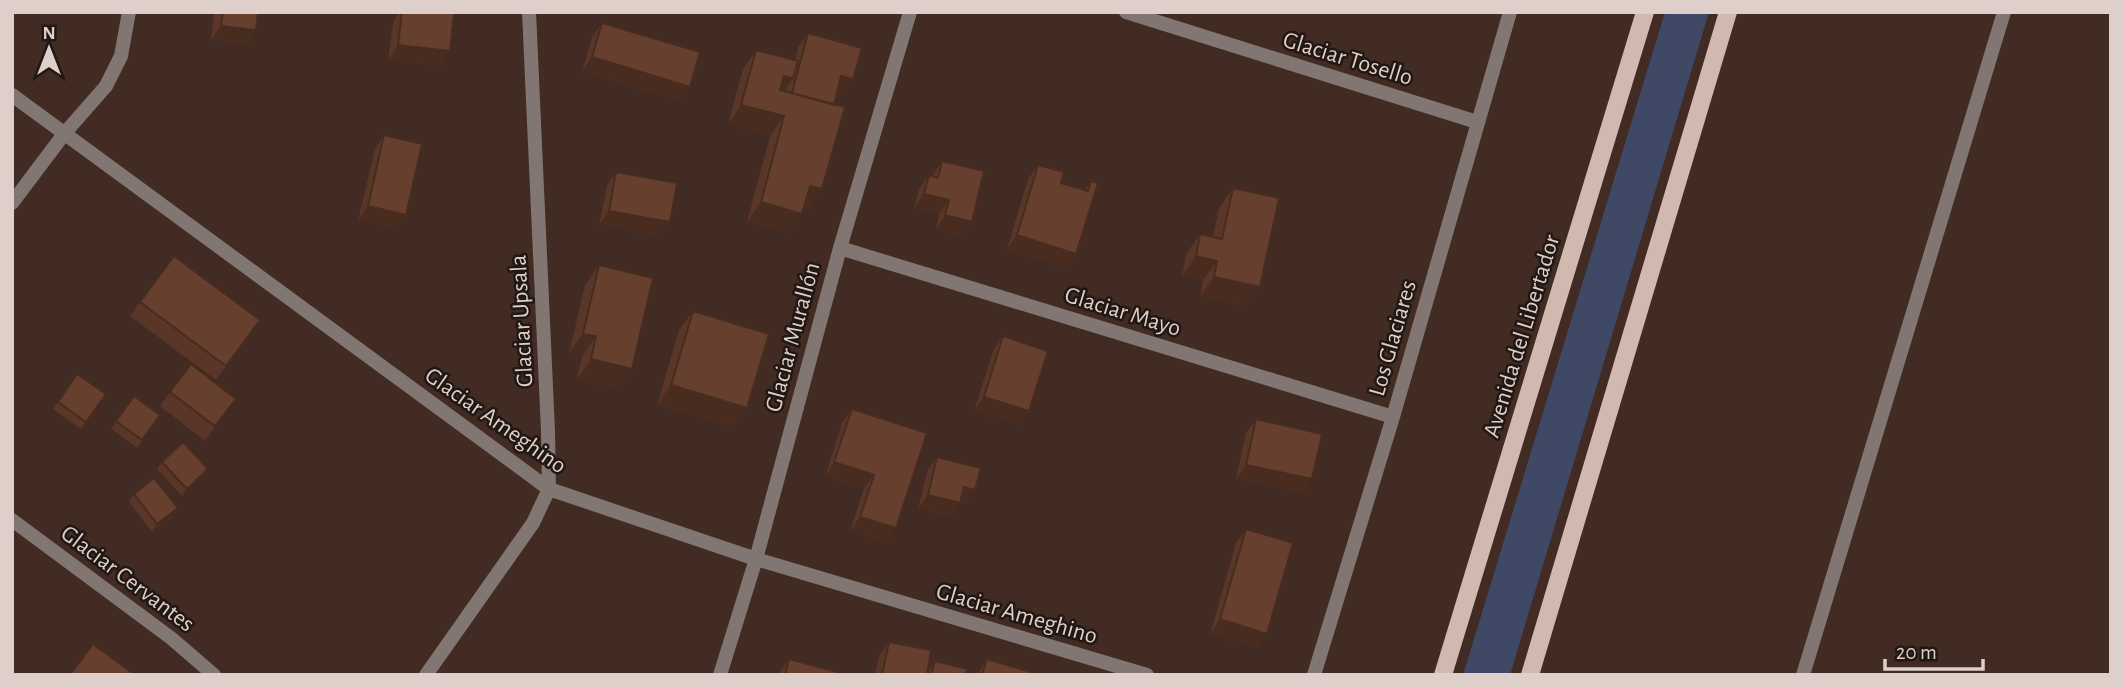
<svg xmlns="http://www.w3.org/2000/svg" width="2123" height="687" viewBox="0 0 2123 687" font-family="'Alegreya Sans',sans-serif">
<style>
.green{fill:#3f4865}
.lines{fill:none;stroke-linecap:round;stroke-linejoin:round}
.street{stroke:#817671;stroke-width:14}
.primary{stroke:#d1b9b0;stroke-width:18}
.wall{fill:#593628}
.shaded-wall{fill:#482c20}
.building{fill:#673f2e;stroke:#482c20;stroke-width:2}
.labels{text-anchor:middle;stroke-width:5;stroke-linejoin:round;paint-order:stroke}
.street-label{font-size:24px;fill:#decfca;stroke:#211713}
</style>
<rect width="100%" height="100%" fill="#412b23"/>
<path class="green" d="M1665,12H1709L1510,675H1463Z"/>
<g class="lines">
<path class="street" d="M1126,12L1477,122
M12,95L549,489L756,559L1147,675
M12,203L64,134L106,86L121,56L129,12
M840,248L1393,417
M12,520L171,638L214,675
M426,675L533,523L549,489L548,431L529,12
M720,675L756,559L840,248L910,12
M1314,675L1393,417L1510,12
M1803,675L2004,12"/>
<path class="primary" d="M1443,675L1645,12
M1530,675L1728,12"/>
</g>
<path class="wall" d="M214,12H258L256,30L246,44L211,40Z
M399,12H445L450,51L440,66L388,60L393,22Z
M602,23L680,101L582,72L592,37Z
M808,33L853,79L843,93L837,92L809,209L804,208L788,233L747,222L770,136L728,124L743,69L756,50L795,60L798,47Z
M384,135L396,229L358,220L375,149Z
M942,161L972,222L962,236L936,230L939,214L914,208L919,189L929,175L932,176Z
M1038,165L1061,183L1085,190L1091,181L1066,268L1007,249L1028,179Z
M616,172L670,222L660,236L599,225L607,186Z
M1233,188L1246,306L1200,297L1203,280L1182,276L1186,254L1200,234L1213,237L1219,208Z
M599,265L618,389L577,379L582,356L569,353L585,285Z
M140,302L260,320L216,380L130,316Z
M693,311L747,408L733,427L657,405L679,330Z
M1003,336L1019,425L974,411L993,351Z
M77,374L106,394L81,429L53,409Z
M170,392L236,399L205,441L160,406Z
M134,396L160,415L137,448L111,429Z
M852,409L927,433L886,543L850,531L864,489L825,477L842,423Z
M1256,419L1312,479L1303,493L1236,479L1246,433Z
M937,457L975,490L965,504L960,503L951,517L918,509L927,471Z
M162,462L208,469L203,476L182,496L157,469Z
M134,494L173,516L152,532L129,502Z
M1246,529L1267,634L1257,648L1210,634L1236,543Z
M889,642L927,672L935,661L966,675H875L879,656Z
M789,659L841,675H778Z
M987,659L1033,675H977Z"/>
<path class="shaded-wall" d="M221,26L256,30L246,44L211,40Z
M398,45L450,51L440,66L388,60Z
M592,57L690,87L680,101L582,72Z
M784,76L793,78L779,98L770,95Z
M841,76L853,79L843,93L832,90Z
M741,105L784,116L770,136L728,124Z
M810,186L822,189L809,209L796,206Z
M924,194L949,200L939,214L914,208Z
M761,202L802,214L788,233L747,222Z
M368,206L406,215L396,229L358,220Z
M609,211L670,222L660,236L599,225Z
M945,215L972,222L962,236L936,230Z
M1017,235L1076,254L1066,268L1007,249Z
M1196,256L1217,261L1203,280L1182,276Z
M1214,277L1260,287L1246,306L1200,297Z
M583,334L596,336L582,356L569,353Z
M591,359L632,369L618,389L577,379Z
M671,385L747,408L733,427L657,405Z
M984,397L1029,411L1019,425L974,411Z
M834,462L874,475L864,489L825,477Z
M1246,465L1312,479L1303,493L1236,479Z
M208,469L203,476L182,496L187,489Z
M964,487L975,490L965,504L954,501Z
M928,495L960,503L951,517L918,509Z
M178,508L173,516L152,532L157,524Z
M860,517L896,528L886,543L850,531Z
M1220,619L1267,634L1257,648L1210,634Z"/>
<path class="building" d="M223,12H258L256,30L221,26Z
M402,12L454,13L450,51L398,45Z
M602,23L700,52L690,87L592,57Z
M808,33L862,48L853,79L841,76L834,105L792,93Z
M756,50L798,61L793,78L784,76L780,90L845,107L822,189L810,186L802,214L761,202L784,116L741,105Z
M384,135L422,144L406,215L368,206Z
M942,161L984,171L972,222L945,215L949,200L924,194L929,175L938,178Z
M1038,165L1064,172L1061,183L1088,191L1091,181L1098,183L1076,254L1017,235Z
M616,172L677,183L670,222L609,211Z
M1233,188L1279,198L1260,287L1214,277L1217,261L1196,256L1200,234L1222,239Z
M174,256L260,320L226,366L140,302Z
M599,265L653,278L632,369L591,359L596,336L583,334Z
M693,311L769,334L747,408L671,385Z
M1003,336L1048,351L1029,411L984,397Z
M191,364L236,399L215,426L170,392Z
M77,374L106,394L86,422L58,402Z
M134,396L160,415L142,440L116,421Z
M852,409L927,433L896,528L860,517L874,475L834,462Z
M1256,419L1322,434L1312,479L1246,465Z
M183,442L208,469L187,489L162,462Z
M937,457L981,468L975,490L964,487L960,503L928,495Z
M154,478L178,508L157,524L134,494Z
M1246,529L1293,543L1267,634L1220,619Z
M889,642L931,650L927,675H882Z
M93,644L135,675H70Z
M789,659L841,673V675H785Z
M987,659L1034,673L1033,675H982Z
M935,661L967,669L966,675H931Z"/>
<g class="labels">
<g class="street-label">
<text transform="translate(1348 58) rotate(17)" y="8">Glaciar Tosello</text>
<text transform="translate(1123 311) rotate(17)" y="8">Glaciar Mayo</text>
<text transform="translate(521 321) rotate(-93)" y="8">Glaciar Upsala</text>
<text transform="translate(1521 336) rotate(-73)" y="8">Avenida del Libertador</text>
<text transform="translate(792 337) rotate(-75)" y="8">Glaciar Murallón</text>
<text transform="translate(1392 338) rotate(-74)" y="8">Los Glaciares</text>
<text transform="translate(496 420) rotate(35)" y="8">Glaciar Ameghino</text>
<text transform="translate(128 578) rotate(37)" y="8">Glaciar Cervantes</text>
<text transform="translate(1017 613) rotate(16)" y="8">Glaciar Ameghino</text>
</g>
</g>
<rect width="2123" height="687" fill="none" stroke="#decfca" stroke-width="28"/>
<g transform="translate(49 49)" stroke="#211713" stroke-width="5" paint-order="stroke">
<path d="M0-5L12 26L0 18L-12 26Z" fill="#decfca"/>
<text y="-10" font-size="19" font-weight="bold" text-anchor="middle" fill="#decfca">N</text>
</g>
<path d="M1885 659v10h98v-10" fill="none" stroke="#decfca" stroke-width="3.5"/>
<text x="1896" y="659" font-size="21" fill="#decfca" stroke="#211713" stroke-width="5" paint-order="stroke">20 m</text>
</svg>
